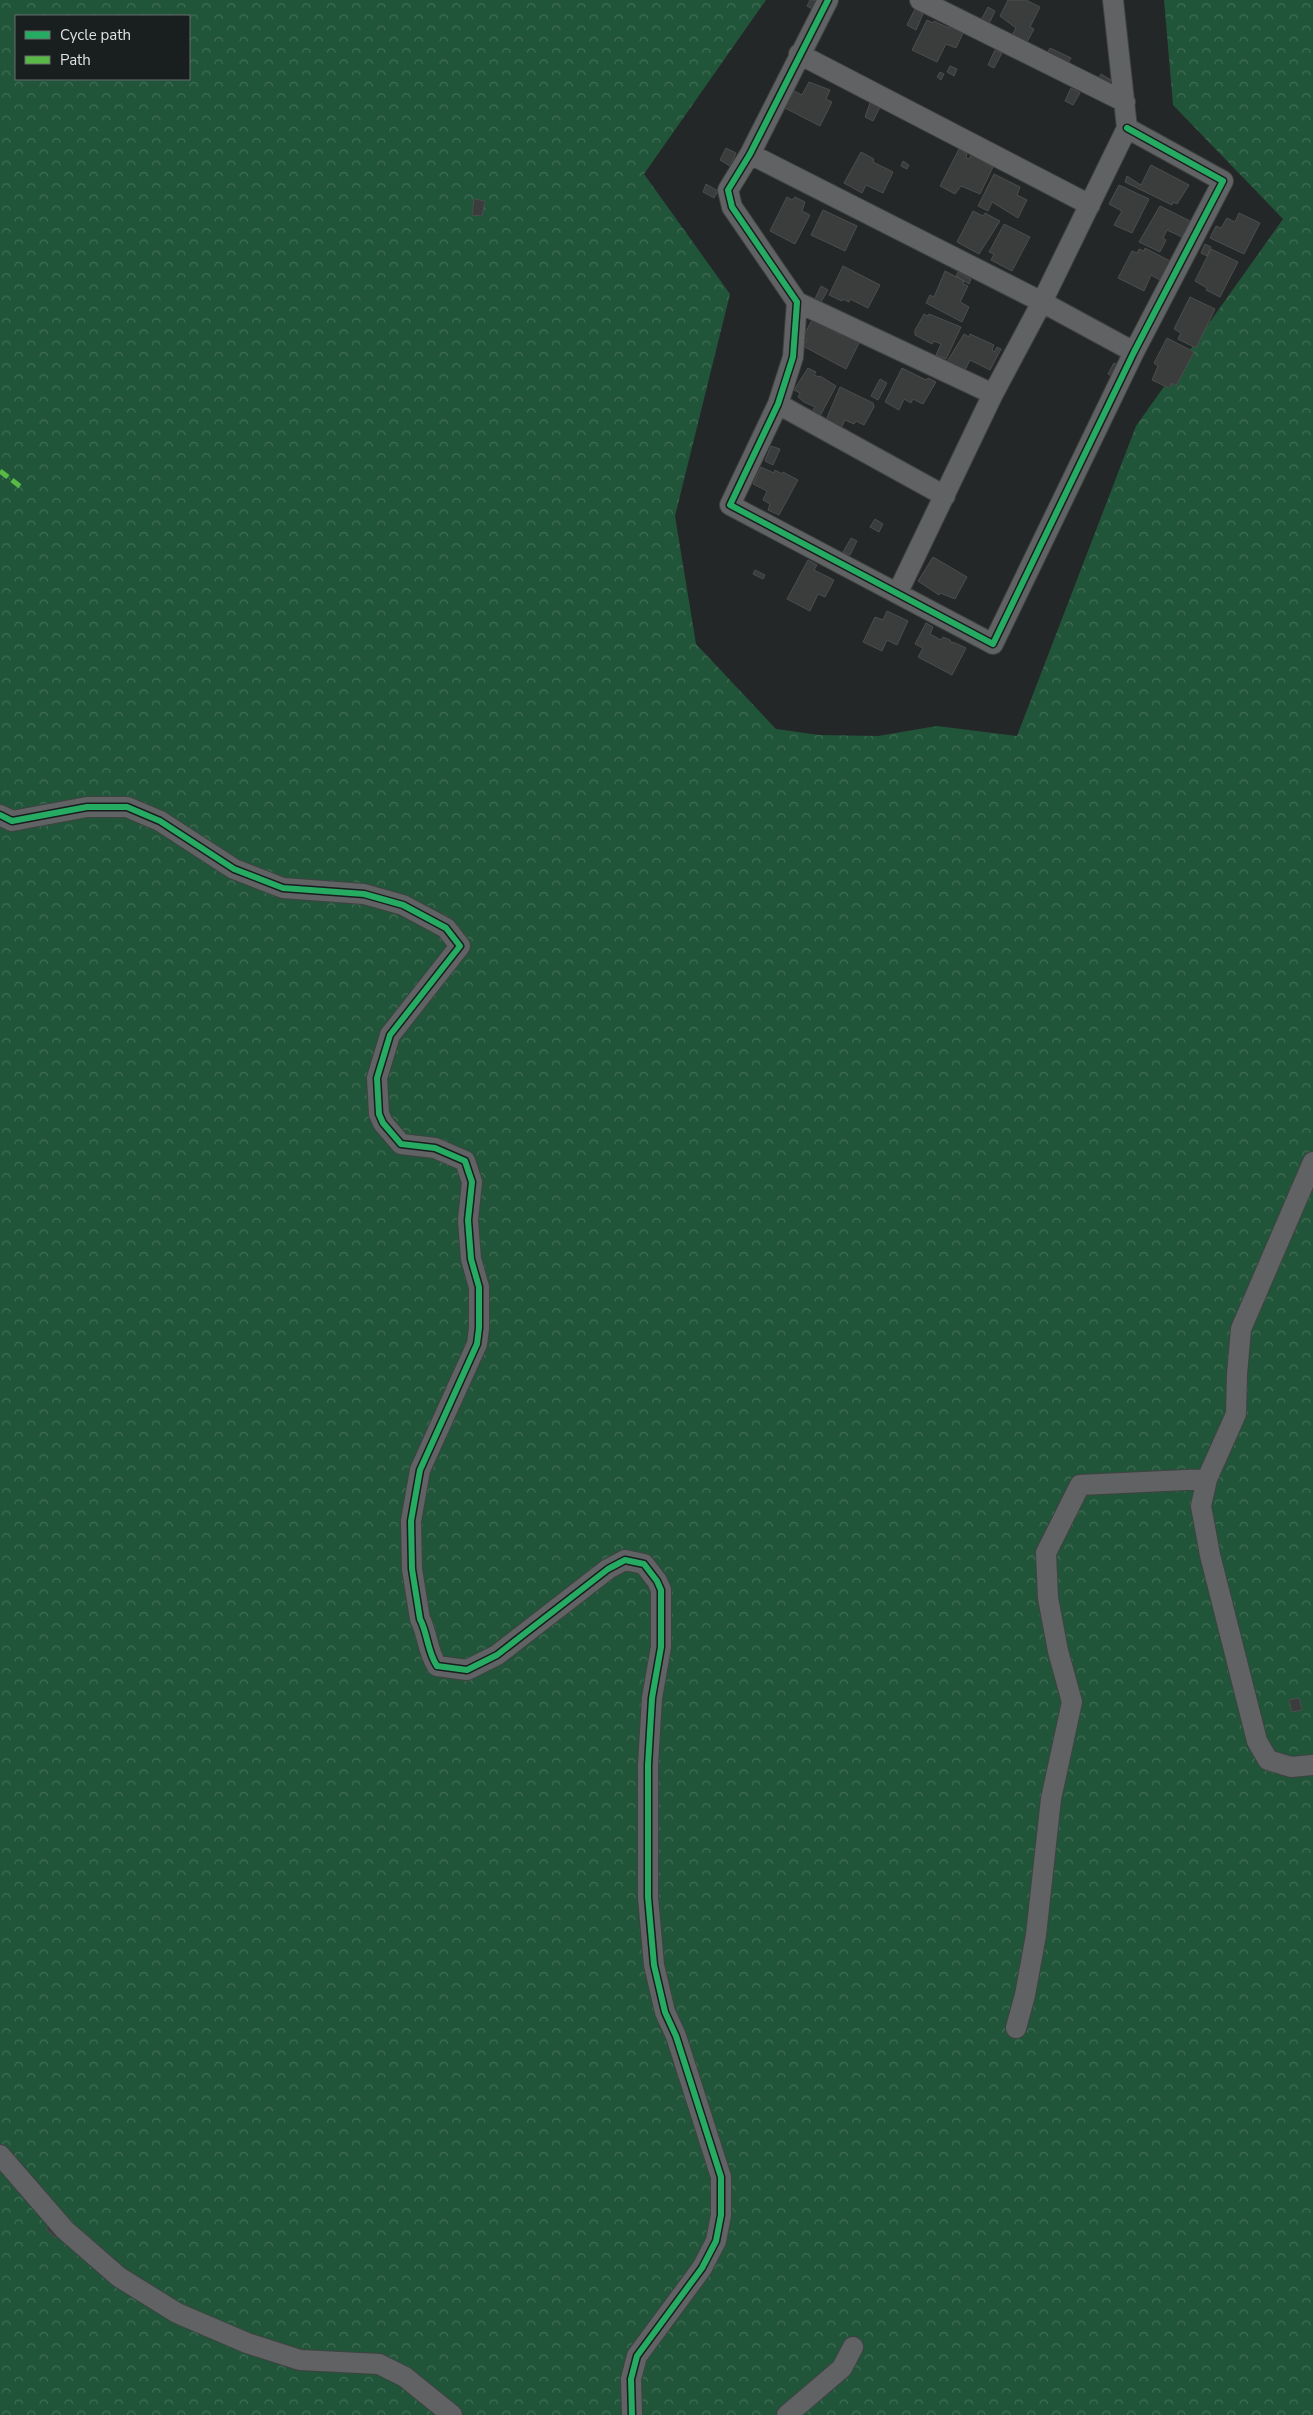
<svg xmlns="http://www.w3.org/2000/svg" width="1313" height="2415" viewBox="0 0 1313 2415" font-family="'Nunito Sans',sans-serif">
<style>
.forest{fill:url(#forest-crowns);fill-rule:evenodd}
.building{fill:#3b3d3d;stroke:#4b4d4e}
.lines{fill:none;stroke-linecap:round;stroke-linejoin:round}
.minor-casing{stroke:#404242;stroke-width:22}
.minor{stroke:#606264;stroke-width:20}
.quiet{stroke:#58b947;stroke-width:5;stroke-dasharray:10 5;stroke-linecap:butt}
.cycleway-casing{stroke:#191e1f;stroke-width:9}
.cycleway{stroke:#26ab63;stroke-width:6}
</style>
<defs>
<pattern id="forest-crowns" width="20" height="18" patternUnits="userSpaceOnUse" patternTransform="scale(1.25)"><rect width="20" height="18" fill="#215539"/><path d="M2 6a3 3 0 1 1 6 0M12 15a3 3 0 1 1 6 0" fill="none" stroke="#416d55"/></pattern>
</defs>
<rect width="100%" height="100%" fill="#242728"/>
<path class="forest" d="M0,0H766L644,174L730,294L675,516L696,644L776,729L819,735L878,736L937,726L1017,736L1136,426L1283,219L1173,105L1164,0H1313V2415H0ZM16,16H189V79H16Z"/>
<path class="building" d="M810,0H819L814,10L807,6Z
M1008,0H1026L1040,7L1030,27L1034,29L1026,44L1011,37L1016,28L1000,16Z
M988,7L995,11L988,26L980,22Z
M915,9L923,14L916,30L907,25Z
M927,20L933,23L934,21L949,28V26L963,33L956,48L946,44L937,62L912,50Z
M1050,48L1071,58L1067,65L1046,55Z
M995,50L1002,53L994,68L988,65Z
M950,66L957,69L954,76L947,72Z
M940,72L944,74L941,80L937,77Z
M1101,74L1111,80L1107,87L1097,82Z
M809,82L830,90L826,99L832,102L820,126L785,108L794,91L802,95Z
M1071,88L1080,93L1073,105L1065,101Z
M870,103L880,107L873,121L865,117Z
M726,148L736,153L730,166L720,160Z
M959,149L967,154L966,158L969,159L971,155L993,167L980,194L961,186L955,194L940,186Z
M861,152L874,159L873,162L893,172L883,193L866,185L862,193L844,183Z
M903,161L909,165L907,169L901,166Z
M1151,165L1189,185L1177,204L1173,202L1172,205L1125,182L1127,176L1141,185Z
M994,174L1020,187L1017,195L1027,200L1018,218L992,202L988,211L978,206Z
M706,184L718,191L714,198L703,192Z
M1119,185L1149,199L1132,233L1114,225L1122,211L1109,204Z
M787,197L792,200L795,197L805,202L802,211L810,215L795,244L770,231Z
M474,199L485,201L482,216L472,215Z
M1160,206L1190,221L1182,237L1167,230L1163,238L1166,240L1160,252L1139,242Z
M823,210L857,226L845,251L811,235Z
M973,211L983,216L985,213L1000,221L979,254L957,242Z
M1239,213L1260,223L1244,254L1210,238L1216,226L1221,228L1227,218L1235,222Z
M1004,224L1030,237L1012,271L991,260L994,254L989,252Z
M1205,244L1211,247L1207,256L1201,253Z
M1145,248L1170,261L1160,280L1151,275L1144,291L1118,278L1132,251L1137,253L1139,249L1144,251Z
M1211,249L1238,262L1220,297L1206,290L1207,288L1195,281Z
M843,266L880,285L868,308L850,299L849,302L843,299L842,301L829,295Z
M945,271L964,281L963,284L968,286L960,302L969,307L962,322L926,303L930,295L934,297Z
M958,272L971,279L969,284L956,276Z
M821,286L828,290L821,302L815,299Z
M1190,297L1215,309L1196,348L1178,339L1181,333L1174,329Z
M924,314L928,316L929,314L961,327L946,359L936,355L941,344L934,341L932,344L915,335V330Z
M812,320L841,335L842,332L860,341L846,369L803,346L807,339L803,337Z
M964,334L969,337L970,334L994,345L992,350L994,352L997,347L1001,349L990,370L970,360L963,374L945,365Z
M1167,338L1194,352L1176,386L1172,383L1169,388L1152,380L1158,366L1154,363Z
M1114,363L1122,367L1116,378L1108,374Z
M808,368L816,372L814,375L819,377L820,376L836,386L820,416L812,412L815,407L804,402L798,397L800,393L794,390Z
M902,368L926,380L928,378L936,382L923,404L913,399L911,403L904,399L899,410L885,402Z
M880,379L887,383L878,400L871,396Z
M840,387L873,403L874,407L864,425L856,421L854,424L845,420L841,428L826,420Z
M771,446L780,449L773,465L765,461Z
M761,467L774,473L775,470L782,474L783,472L798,480L779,515L768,510L770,504L763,500L767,491L753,484Z
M875,519L883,524L879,532L870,527Z
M851,538L857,541L850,555L843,552Z
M933,557L967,577L955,599L940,593L939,595L918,581Z
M808,560L817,565L814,570L834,580L825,597L818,594L810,611L787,599Z
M755,570L765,575L763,579L753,574Z
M887,611L908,621L897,645L887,640L882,651L863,642L875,617L883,620Z
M926,623L933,627L930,634L941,640L943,637L950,640L952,644L953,642L966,648L952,675L918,657L923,648L915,644Z
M1299,1698L1302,1710L1292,1712L1289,1700Z
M53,2221L62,2231L55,2238L46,2229Z"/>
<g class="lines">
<g class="minor-casing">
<path id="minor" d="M828,0L750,154L728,190L732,207L797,302L793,357L778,404L730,505L993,644L1134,352L1223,181L1127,128
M920,0L1125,102
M799,54L1090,205
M750,154L1042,302L1134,352
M797,302L993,394
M778,404L945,496
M898,592L993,394L1042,302L1127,128L1113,0
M0,815L12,821L87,807H127L160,821L234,869L283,888L364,894L403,905L446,928L460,946L390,1035L377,1078L379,1114L383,1123L401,1144L435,1148L465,1161L472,1182L468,1220L471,1259L479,1287V1328L477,1344L420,1470L411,1521L412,1569L420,1619C428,1634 427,1651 437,1666L467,1670L497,1655L608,1569L625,1560L644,1564L657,1581L661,1590V1647L652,1698L648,1765V1897L654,1965L665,2012L676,2036L721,2177V2215L716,2241L702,2268L637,2356L631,2379L632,2415
M1313,1162L1241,1329L1237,1374L1236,1414L1207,1479L1201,1506L1210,1555L1257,1741L1268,1760L1291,1767L1313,1765
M1016,2028L1025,1995L1036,1935L1051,1799L1072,1702L1058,1651L1048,1598L1046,1553L1080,1485L1207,1479
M0,2155L65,2230L119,2277L177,2313L247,2343L300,2360L379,2364L405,2377L452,2415
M787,2415L842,2368L853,2347"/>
</g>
<use href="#minor" class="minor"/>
<path class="quiet" d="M0,471L21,487"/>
<g class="cycleway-casing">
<path id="cycleway" d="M828,0L750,154L728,190L732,207L797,302L793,357L778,404L730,505L993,644L1134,352L1223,181L1127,128
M0,815L12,821L87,807H127L160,821L234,869L283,888L364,894L403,905L446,928L460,946L390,1035L377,1078L379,1114L383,1123L401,1144L435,1148L465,1161L472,1182L468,1220L471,1259L479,1287V1328L477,1344L420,1470L411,1521L412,1569L420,1619C428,1634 427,1651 437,1666L467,1670L497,1655L608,1569L625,1560L644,1564L657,1581L661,1590V1647L652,1698L648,1765V1897L654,1965L665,2012L676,2036L721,2177V2215L716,2241L702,2268L637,2356L631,2379L632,2415"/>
</g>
<use href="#cycleway" class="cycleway"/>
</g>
<rect x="15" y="15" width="175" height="65" fill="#191e1f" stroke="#686c6d"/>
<rect x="25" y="31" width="25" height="8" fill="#26ab63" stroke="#686c6d"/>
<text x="60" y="40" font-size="15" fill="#dee1e2">Cycle path</text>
<rect x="25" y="56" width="25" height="8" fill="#58b947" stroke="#686c6d"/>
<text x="60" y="65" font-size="15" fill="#dee1e2">Path</text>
</svg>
